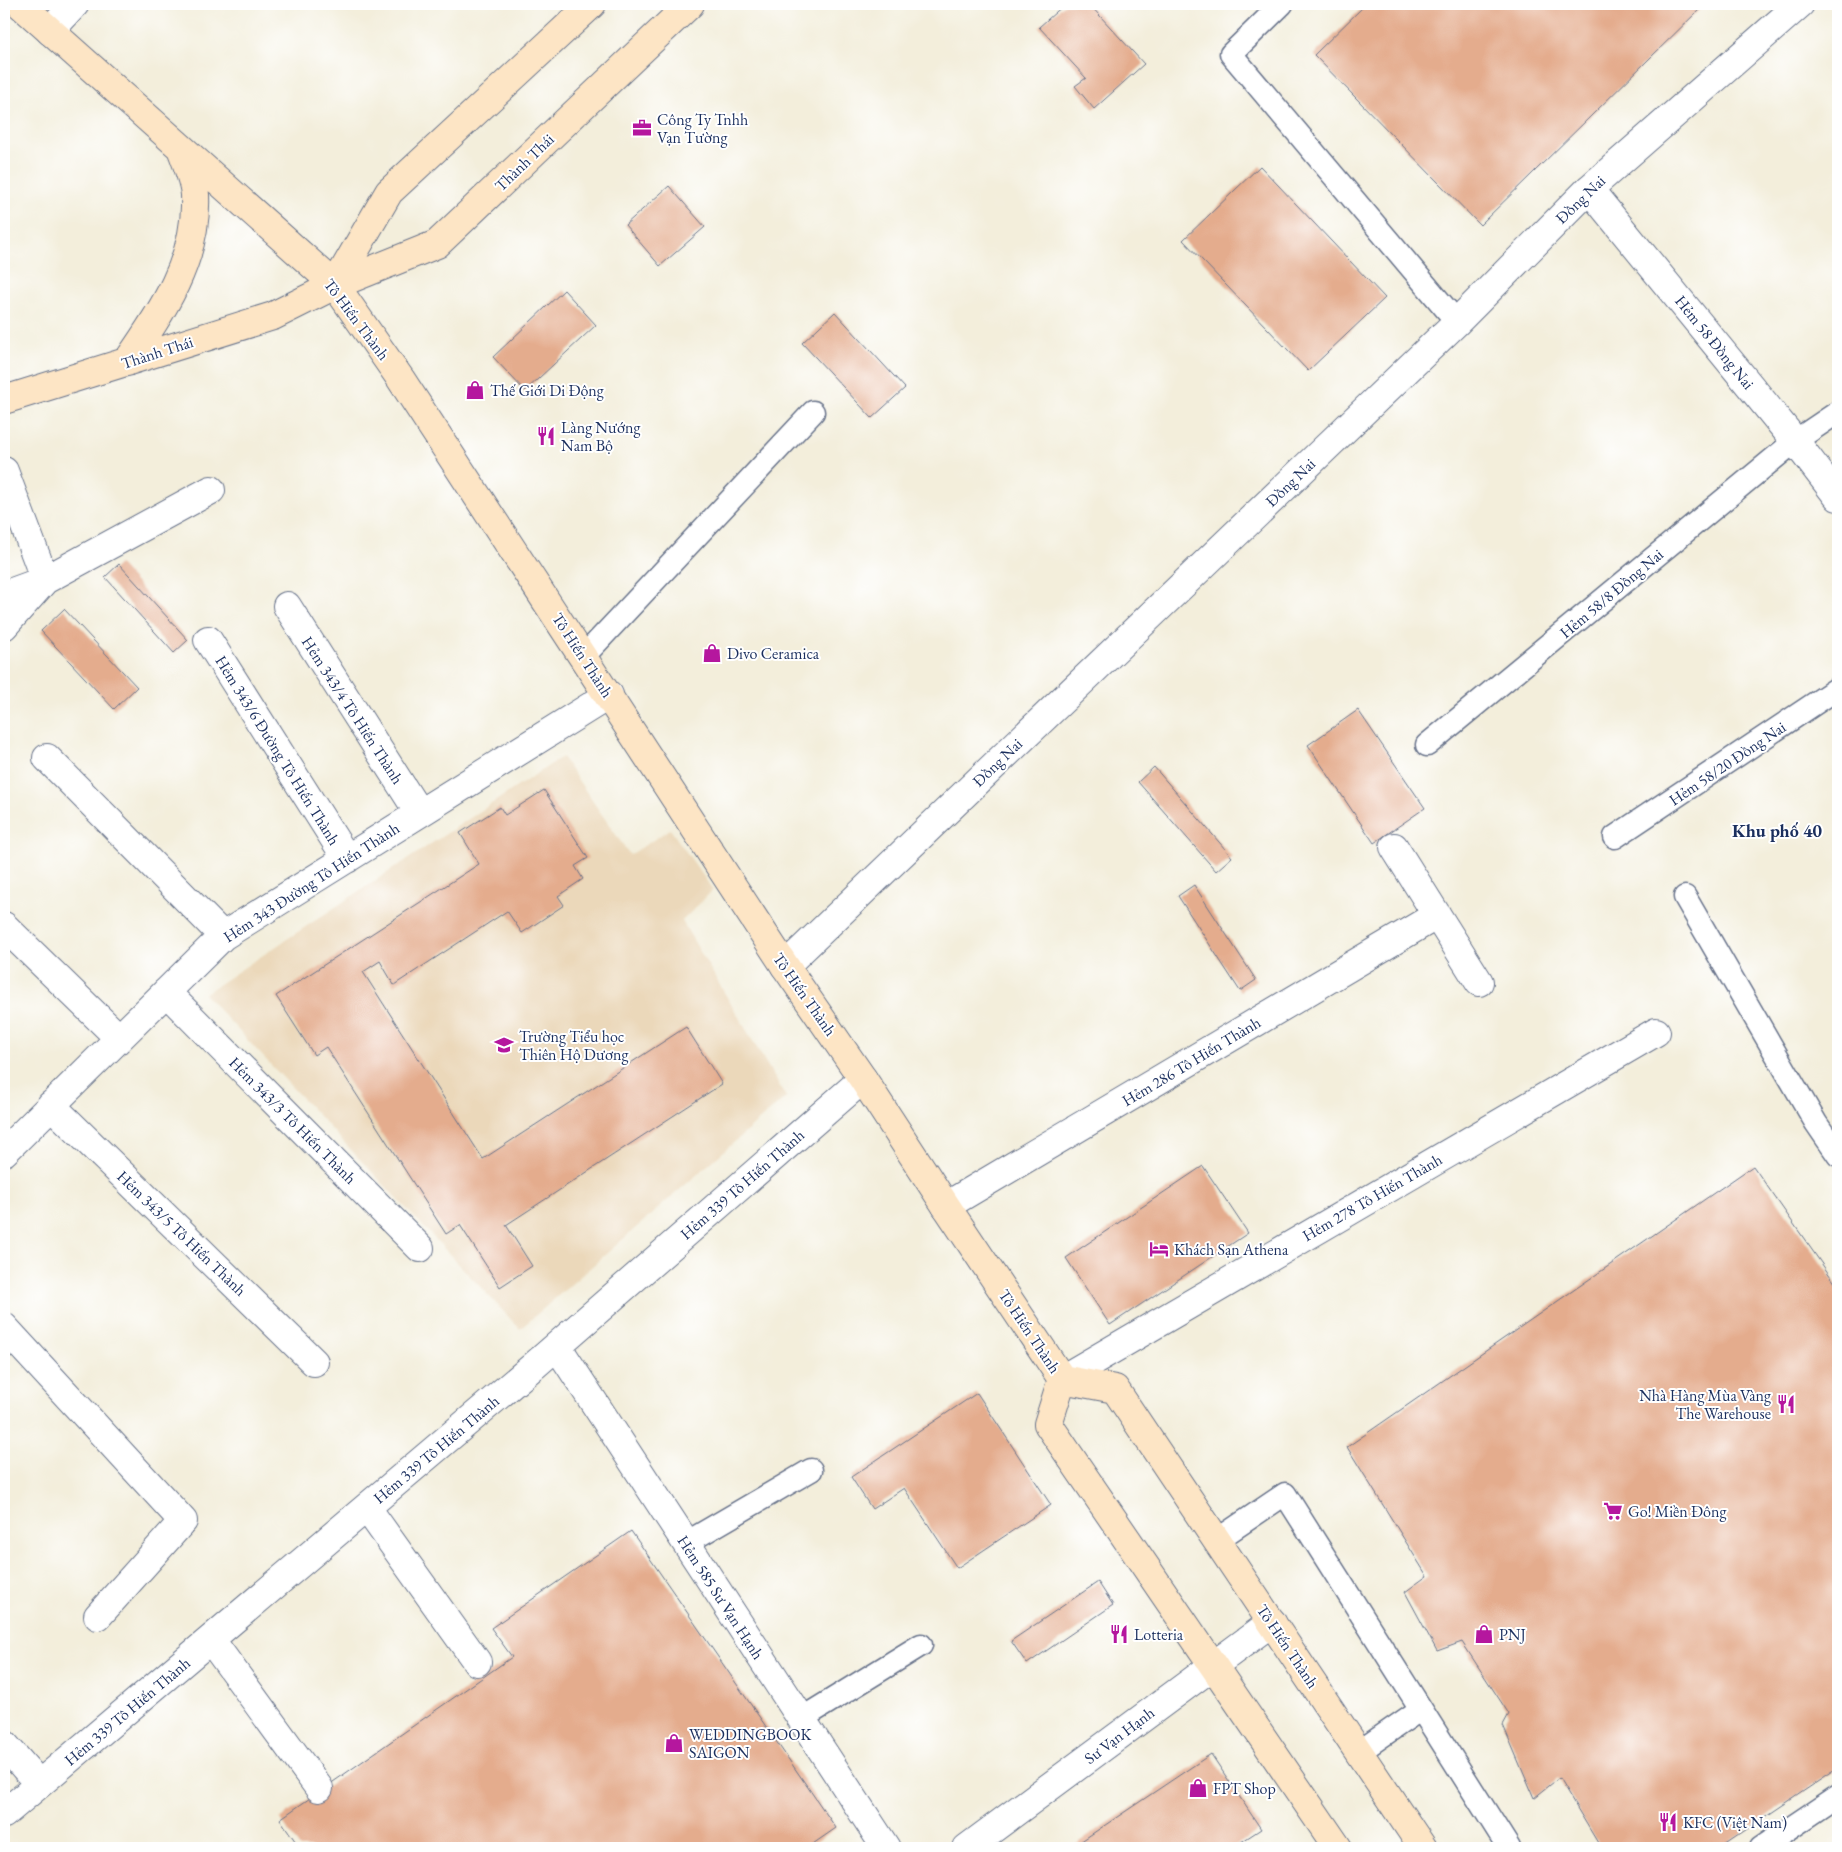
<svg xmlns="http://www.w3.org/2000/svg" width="1842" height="1852" viewBox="0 0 1842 1852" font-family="'EB Garamond',serif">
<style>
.built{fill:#ebd8ba}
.building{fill:#e4ac8d}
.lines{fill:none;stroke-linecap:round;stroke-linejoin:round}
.service-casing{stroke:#67728a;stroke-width:25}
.minor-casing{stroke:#67728a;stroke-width:30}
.tertiary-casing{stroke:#67728a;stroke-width:30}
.secondary-casing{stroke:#67728a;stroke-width:30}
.service{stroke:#fff;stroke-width:22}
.minor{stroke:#fff;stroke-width:28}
.tertiary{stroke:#fff;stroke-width:28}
.secondary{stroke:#fde5c5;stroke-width:28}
.labels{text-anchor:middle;stroke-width:4;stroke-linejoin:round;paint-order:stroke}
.poi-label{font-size:16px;fill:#1b2f5e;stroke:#fff;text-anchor:start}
.street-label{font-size:16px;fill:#1b2f5e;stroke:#fff}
.neighbourhood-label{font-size:18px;font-weight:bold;fill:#1b2f5e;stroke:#fff}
</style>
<rect width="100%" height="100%" fill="#fff"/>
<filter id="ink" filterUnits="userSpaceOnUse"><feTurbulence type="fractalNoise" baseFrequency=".02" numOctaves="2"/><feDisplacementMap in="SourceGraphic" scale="10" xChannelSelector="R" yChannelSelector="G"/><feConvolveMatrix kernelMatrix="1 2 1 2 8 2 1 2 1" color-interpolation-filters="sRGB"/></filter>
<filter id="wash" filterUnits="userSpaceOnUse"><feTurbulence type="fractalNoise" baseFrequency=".0096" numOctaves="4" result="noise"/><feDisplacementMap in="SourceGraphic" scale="20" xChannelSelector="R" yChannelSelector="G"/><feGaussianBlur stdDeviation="1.12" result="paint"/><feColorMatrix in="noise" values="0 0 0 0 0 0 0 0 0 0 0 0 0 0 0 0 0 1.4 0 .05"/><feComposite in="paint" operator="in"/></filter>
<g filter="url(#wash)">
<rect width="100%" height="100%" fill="#f3eedb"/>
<path class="built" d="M562,757L630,855L670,829L713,890L682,921L786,1097L520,1329L204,994Z"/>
<g id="blocks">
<path class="building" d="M1065,4H1089L1144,64L1094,109L1075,86L1086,78L1039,27Z
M1366,4H1705L1480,225L1314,55Z
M1260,166L1385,298L1308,371L1183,240Z
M669,186L705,227L660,266L625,225Z
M564,290L596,325L525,391L493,357Z
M835,312L905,388L872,418L802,343Z
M119,564L188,640L174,653L105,577Z
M64,609L137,687L114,709L41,631Z
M1358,710L1425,808L1374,843L1308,745Z
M1154,767L1232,857L1216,871L1138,782Z
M544,790L588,858L575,866L583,879L558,896L564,905L522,933L507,911L394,985L380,961L363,972L483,1159L686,1027L722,1084L506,1225L532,1266L500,1287L460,1225L446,1234L326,1047L314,1055L276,996L479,864L460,833L500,807L505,815Z
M1194,885L1256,980L1240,991L1178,896Z
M1203,1166L1248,1233L1110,1325L1066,1258Z
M1753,1166L1838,1287V1768L1719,1848H1601L1559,1778L1534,1798L1503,1725L1509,1714L1462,1642L1437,1651L1405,1592L1427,1576L1347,1447Z
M977,1393L1051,1505L957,1568L904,1488L872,1509L851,1477Z
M631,1531L836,1828L807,1848H300L280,1819L512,1657L491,1628Z
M1098,1582L1113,1605L1027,1664L1011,1641Z
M1211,1754L1261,1829L1232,1848H1157L1155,1845L1150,1848H1071Z"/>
</g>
</g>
<g filter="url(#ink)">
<use href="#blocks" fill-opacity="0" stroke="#67728a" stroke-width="1"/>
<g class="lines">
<g class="service-casing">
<path id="service" d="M1282,4L1231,54L1457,322
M583,657L813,412
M1427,745L1795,441L1838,412
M1615,837L1838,688
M1685,897L1816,1123L1838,1155
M1217,1540L1285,1494L1509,1848
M686,1543L811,1470
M801,1719L921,1645
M1359,1752L1421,1709
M1761,1848L1838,1796"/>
</g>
<g class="minor-casing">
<path id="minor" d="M50,31L75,4
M1589,189L1795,441L1838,497
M4,471L45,580L4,595
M287,606L419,813
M4,626L45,580L211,490
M208,640L347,859
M47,758L223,936
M1394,847L1479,982
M4,926L119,1038
M166,992L420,1248
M51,1105L314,1362
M4,1152L223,936L609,695
M946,1206L1437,915
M4,1327L183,1521L98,1616
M557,1346L886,1848
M1062,1379L1656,1032
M367,1508L477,1662
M211,1640L319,1788
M4,1744L39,1784
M4,1814L536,1364L863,1079"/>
</g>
<g class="tertiary-casing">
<path id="tertiary" d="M785,966L1457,322L1589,189L1800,4
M967,1848L1272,1622"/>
</g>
<g class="secondary-casing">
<path id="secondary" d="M20,4L335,285L400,378L785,966L863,1079L946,1206L1062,1379L1115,1389L1423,1848
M335,285L389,192L592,4
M127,362C162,312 198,259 195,195C194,180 186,162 181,148
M4,400L273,316L335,285L437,244L690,4
M1062,1379L1048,1424L1338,1848"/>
</g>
<use href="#service" class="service"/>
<use href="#minor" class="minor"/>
<use href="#tertiary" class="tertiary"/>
<use href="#secondary" class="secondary"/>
</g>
</g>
<defs>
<g id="office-bare" transform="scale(1.5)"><path d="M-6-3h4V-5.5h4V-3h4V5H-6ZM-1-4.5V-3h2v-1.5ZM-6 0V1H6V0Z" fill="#b5179e" stroke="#fff" stroke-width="2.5" paint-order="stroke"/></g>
<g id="shop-bare" transform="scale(1.5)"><path d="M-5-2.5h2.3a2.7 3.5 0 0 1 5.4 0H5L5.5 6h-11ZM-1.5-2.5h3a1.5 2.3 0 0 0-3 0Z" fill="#b5179e" stroke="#fff" stroke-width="2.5" paint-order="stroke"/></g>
<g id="restaurant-bare" transform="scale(1.5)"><path d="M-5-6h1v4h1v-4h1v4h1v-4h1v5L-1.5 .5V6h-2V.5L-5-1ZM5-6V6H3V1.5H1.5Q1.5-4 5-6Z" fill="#b5179e" stroke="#fff" stroke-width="2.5" paint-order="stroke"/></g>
<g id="school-bare" transform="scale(1.5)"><path d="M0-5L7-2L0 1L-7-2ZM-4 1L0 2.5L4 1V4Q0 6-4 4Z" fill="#b5179e" stroke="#fff" stroke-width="2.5" paint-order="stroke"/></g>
<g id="hotel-bare" transform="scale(1.5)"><path d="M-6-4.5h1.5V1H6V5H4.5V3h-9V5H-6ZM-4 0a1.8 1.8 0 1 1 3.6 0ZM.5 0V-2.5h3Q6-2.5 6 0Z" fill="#b5179e" stroke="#fff" stroke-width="2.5" paint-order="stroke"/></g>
<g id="supermarket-bare" transform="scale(1.5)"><path d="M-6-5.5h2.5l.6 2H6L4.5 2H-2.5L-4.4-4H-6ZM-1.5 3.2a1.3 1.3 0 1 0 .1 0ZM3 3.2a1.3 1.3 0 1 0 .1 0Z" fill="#b5179e" stroke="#fff" stroke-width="2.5" paint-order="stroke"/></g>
</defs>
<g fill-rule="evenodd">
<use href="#office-bare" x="642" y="128"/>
<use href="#shop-bare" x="475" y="390"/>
<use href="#restaurant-bare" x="546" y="436"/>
<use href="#shop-bare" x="712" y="653"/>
<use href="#school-bare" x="504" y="1045"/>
<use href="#hotel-bare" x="1159" y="1249"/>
<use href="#restaurant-bare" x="1786" y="1404"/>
<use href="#supermarket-bare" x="1613" y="1511"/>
<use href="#restaurant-bare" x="1119" y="1634"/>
<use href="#shop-bare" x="1484" y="1634"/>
<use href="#shop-bare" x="674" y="1743"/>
<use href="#shop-bare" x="1198" y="1788"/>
<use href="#restaurant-bare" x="1668" y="1822"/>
</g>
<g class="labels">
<g class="poi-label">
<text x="657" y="125">Công Ty Tnhh<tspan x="657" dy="18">Vạn Tường</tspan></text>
<text x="490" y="396">Thế Giới Di Động</text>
<text x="561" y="433">Làng Nướng<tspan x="561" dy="18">Nam Bộ</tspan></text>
<text x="727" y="659">Divo Ceramica</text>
<text x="519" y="1042">Trường Tiểu học<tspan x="519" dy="18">Thiên Hộ Dương</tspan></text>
<text x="1174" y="1255">Khách Sạn Athena</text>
<text x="1771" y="1401" text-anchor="end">Nhà Hàng Mùa Vàng<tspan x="1771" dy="18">The Warehouse</tspan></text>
<text x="1628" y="1517">Go! Miền Đông</text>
<text x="1134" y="1640">Lotteria</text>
<text x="1499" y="1640">PNJ</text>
<text x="689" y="1740">WEDDINGBOOK<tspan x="689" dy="18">SAIGON</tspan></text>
<text x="1213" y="1794">FPT Shop</text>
<text x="1683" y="1828">KFC (Việt Nam)</text>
</g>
<g class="street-label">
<text transform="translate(524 162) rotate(-44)" y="6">Thành Thái</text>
<text transform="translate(1580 199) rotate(-44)" y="6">Đồng Nai</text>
<text transform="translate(357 319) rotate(53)" y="6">Tô Hiến Thành</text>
<text transform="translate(1715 342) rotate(51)" y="6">Hẻm 58 Đồng Nai</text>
<text transform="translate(157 352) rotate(-18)" y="6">Thành Thái</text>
<text transform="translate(1290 482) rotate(-44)" y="6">Đồng Nai</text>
<text transform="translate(1611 593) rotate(-40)" y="6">Hẻm 58/8 Đồng Nai</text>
<text transform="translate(583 655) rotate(57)" y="6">Tô Hiến Thành</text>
<text transform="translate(353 710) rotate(57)" y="6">Hẻm 343/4 Tô Hiến Thành</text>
<text transform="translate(278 750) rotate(58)" y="6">Hẻm 343/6 Đường Tô Hiến Thành</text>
<text transform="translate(997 762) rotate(-44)" y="6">Đồng Nai</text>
<text transform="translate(1727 763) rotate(-34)" y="6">Hẻm 58/20 Đồng Nai</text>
<text transform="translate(311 882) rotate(-33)" y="6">Hẻm 343 Đường Tô Hiến Thành</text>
<text transform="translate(805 994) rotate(55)" y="6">Tô Hiến Thành</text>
<text transform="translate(1191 1061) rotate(-31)" y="6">Hẻm 286 Tô Hiến Thành</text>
<text transform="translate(293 1120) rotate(45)" y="6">Hẻm 343/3 Tô Hiến Thành</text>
<text transform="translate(742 1184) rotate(-41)" y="6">Hẻm 339 Tô Hiến Thành</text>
<text transform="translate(1372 1197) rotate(-30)" y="6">Hẻm 278 Tô Hiến Thành</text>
<text transform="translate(182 1233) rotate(44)" y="6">Hẻm 343/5 Tô Hiến Thành</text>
<text transform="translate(1030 1331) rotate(56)" y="6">Tô Hiến Thành</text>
<text transform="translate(436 1449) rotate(-40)" y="6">Hẻm 339 Tô Hiến Thành</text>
<text transform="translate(721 1597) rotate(57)" y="6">Hẻm 585 Sư Vạn Hạnh</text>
<text transform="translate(1288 1646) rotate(56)" y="6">Tô Hiến Thành</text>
<text transform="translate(127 1711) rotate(-40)" y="6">Hẻm 339 Tô Hiến Thành</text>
<text transform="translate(1119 1735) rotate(-37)" y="6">Sư Vạn Hạnh</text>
</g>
<g class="neighbourhood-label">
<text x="1777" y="837">Khu phố 40</text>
</g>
</g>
<rect width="1842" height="1852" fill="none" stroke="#fff" stroke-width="20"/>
</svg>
